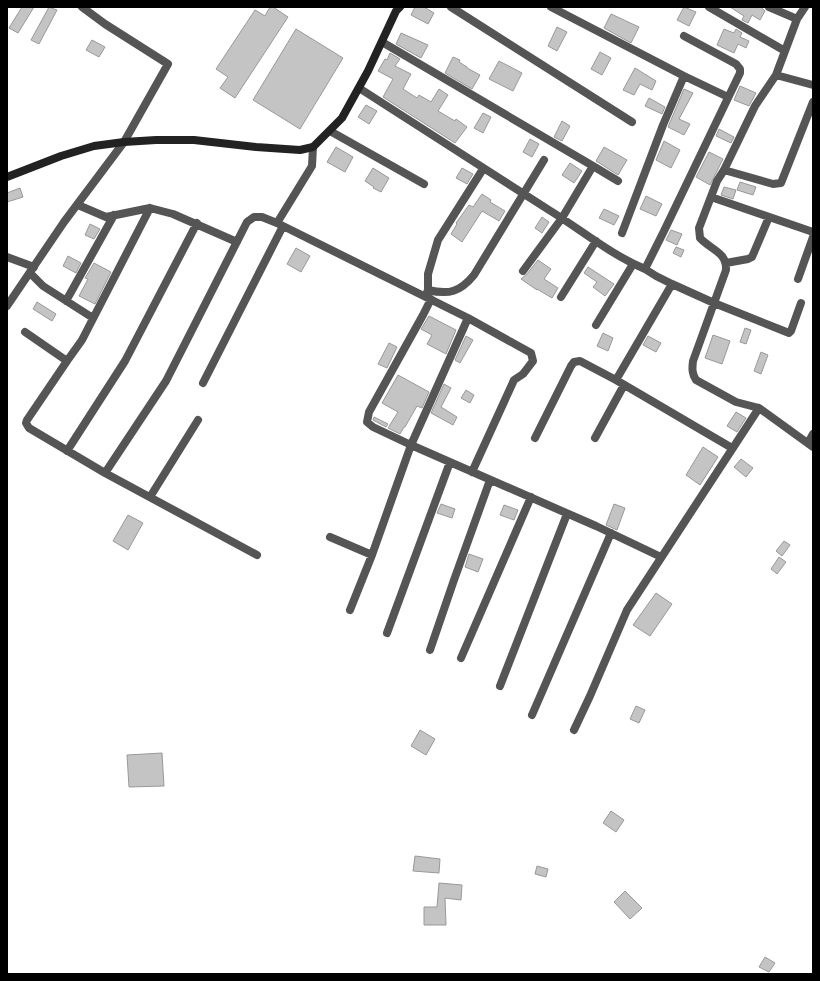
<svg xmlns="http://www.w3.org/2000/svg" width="820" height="981" viewBox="0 0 820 981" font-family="Manrope,sans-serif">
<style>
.building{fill:#c4c4c4;stroke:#999}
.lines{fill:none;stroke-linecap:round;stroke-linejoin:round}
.minor{stroke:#555;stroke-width:8}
.tertiary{stroke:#555;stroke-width:8}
.secondary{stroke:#222;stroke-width:8}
</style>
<rect width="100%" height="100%" fill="#fff"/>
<path class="building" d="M22,7H34L18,33L9,28Z
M49,7L57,10L39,44L31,40Z
M270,7H273L288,17L235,98L220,88L228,77L216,69L255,10L265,16Z
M415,7H424L434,13L428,24L411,15Z
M684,7L696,12L689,26L677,20Z
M730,7H761L765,11L760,20L752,15L748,23L742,20L744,16Z
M611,14L639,27L631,43L604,28Z
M557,27L567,32L557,51L548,46Z
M296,29L343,58L300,129L253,100Z
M724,29L734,33L736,29L742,33L740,37L749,41L746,48L738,44L734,53L717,45Z
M401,33L428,45L421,58L396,44Z
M92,40L105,47L99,57L86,50Z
M600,52L611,58L602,75L591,69Z
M390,53L400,59L395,66L411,74L403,89L417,98L419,95L431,102L439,89L448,95L438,111L455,121L456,119L467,127L455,143L383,97L393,79L378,71L385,59L387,60Z
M453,57L460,60L459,62L467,67V68L480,75L472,89L445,73Z
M499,61L522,73L513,91L489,79Z
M635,68L656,81L652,90L640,84L634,95L623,90Z
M740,86L756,93L749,106L734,100Z
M684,89L693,93L679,119L690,124L684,135L668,127Z
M649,98L665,107L662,114L645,106Z
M366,105L377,111L369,124L358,117Z
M483,113L491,117L483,133L474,128Z
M562,121L570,126L562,141L554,137Z
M719,129L734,137L731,143L716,136Z
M530,139L539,144L532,157L523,152Z
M664,141L680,150L671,168L656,160Z
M336,147L353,157L345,172L327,162Z
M604,147L627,160L618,175L596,161Z
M709,152L723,159L710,185L696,177Z
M570,163L582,171L574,183L562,175Z
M373,168L389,178L381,192L373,188L374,187L365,181Z
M462,168L473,174L467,184L456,178Z
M740,182L756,187L753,195L737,190Z
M724,187L736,190L733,199L721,195Z
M20,188L23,197L7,202V193Z
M482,194L491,200L490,202L505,211L499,221L482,211L462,242L451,234L457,224L456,223L469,205L473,207Z
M646,196L662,204L656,216L640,209Z
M604,209L619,216L614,225L599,218Z
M542,217L549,222L542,233L535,228Z
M90,224L100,229L94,239L85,235Z
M671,230L682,234L677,245L666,240Z
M676,247L684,250L681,257L673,253Z
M296,248L310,256L301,272L287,264Z
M68,256L81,263L76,273L63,266Z
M538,260L551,269L544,279L558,288L552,298L537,289V290L521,279L527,274Z
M94,263L111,272L95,304L79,296L88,279L85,278Z
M588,267L614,284L605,296L593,287L597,282L584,273Z
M37,302L56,314L52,321L33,309Z
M429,316L456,330L446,354L427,344L432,335L421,329Z
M745,328L751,330L746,344L740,342Z
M603,333L613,338L608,351L597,346Z
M713,335L730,341L722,364L705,358Z
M466,336L473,340L460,363L455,360Z
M648,336L661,343L656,352L643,345Z
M389,343L397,347L387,368L378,364Z
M761,352L768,355L761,374L754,371Z
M398,375L429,392L422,408L417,406L405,427H404L400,434L388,428L398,412L382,403Z
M444,384L451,388L441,407L457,417L453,425L431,413Z
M466,390L474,395L470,403L461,398Z
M736,412L746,418L737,432L727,426Z
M374,417L388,424L386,427L373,420Z
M703,447L718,457L700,485L686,475Z
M741,459L753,468L746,477L734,467Z
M441,504L455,509L452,518L437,513Z
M614,504L625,508L617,530L606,525Z
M504,505L518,510L514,520L500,515Z
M128,515L143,523L128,550L113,541Z
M784,541L790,545L782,556L776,551Z
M469,554L483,559L478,572L465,567Z
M779,557L786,562L777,574L771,569Z
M656,593L672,604L650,636L633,625Z
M636,706L645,710L639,723L630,719Z
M420,730L435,739L426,755L411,746Z
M162,753L164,786L129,787L127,755Z
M611,811L624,820L616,832L603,823Z
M415,856L440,859L439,873L413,871Z
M537,866L548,869L546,877L535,874Z
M439,883L462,885L461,900L445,898L446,925H424V907H437Z
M625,891L642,908L630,919L614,902Z
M765,957L775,963L769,972L759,967Z"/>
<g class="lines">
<path class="minor" d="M82,7L105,24L168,64L124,142
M451,7L632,122
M551,7L684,76L663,125L622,233
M709,7L785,51
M769,7L797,19
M805,7L797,19L776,75L755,106L724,170L717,181L699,228L700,238C711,250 727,252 726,270L693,361C692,369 692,374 696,380L736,402L759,408L813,447
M382,42L593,166
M776,75L813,85
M684,76L728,97
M359,88C422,129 486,169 549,210C580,229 611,255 645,269L664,231L740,73V69L736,64L684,36
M330,131L424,184
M313,147L312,166L277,223L468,318L411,445L372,555L330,537
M724,170L773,184L781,183L813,102
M711,197L813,232
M78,205L106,217L150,208L173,214L237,242
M7,257L34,267
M726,263L748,259L752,257L769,217
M523,271L562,218L593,166L618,181
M30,273L43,286L93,318
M798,279L813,237
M672,284L714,303L789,333L791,331L801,303
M428,290C449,295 460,292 474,275L544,160
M426,295L428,290V274L438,240L483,169
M561,297L596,241
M431,299L423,315L369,412L367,422L373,427L411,445L596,526L661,557
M66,301L114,215
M468,318L531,353L533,361L523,374L514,380L472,472
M596,325L633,264
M25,332L67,361L27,420L26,423L29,428L105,473L257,555
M67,361L82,340L150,208
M616,380L672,284L656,276L645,269
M203,383L283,226
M535,438L571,366L574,362L580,361L616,380L732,448
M595,438L624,385
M808,443L813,434
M67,451L125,361L197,223
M105,473L166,381L247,222L254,217H262L277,223
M150,497L198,420
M350,610L372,555
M387,633L450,462
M430,650L454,580L490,480
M461,658L531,497
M500,686L567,514
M532,715L611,533
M574,730L590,696L627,610L759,408"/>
<path class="tertiary" d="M7,306L64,222L124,142"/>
<path class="secondary" d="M7,177L61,156L94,146L124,142L156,140H194L256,147L300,150L313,147L342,118L368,71L396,11L400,7"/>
</g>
<rect width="820" height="981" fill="none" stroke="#000000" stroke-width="16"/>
</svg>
